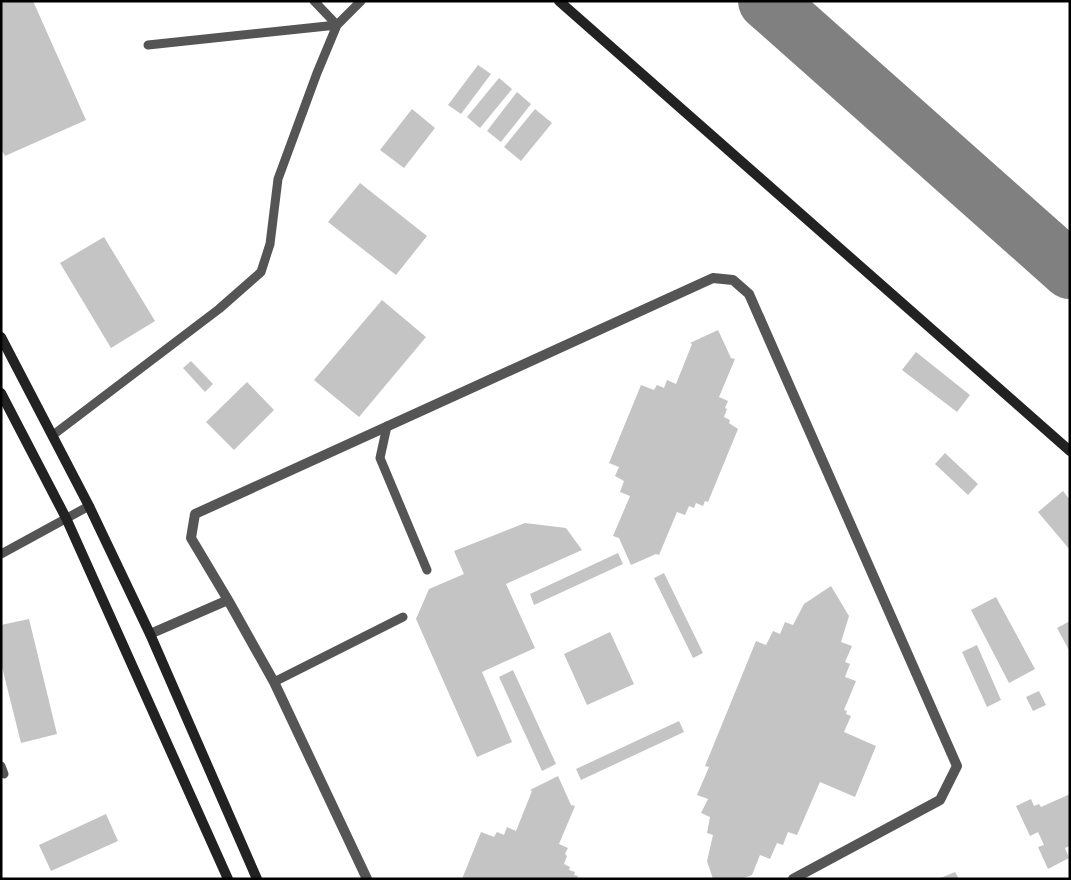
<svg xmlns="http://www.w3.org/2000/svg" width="1071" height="880" viewBox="0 0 1071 880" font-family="'PT Sans Narrow',sans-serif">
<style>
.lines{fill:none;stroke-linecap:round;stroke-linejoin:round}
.taxiway{stroke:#808080;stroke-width:58}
.building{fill:#c4c4c4}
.lane{stroke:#555;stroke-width:9}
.street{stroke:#555;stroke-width:10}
.secondary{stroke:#222;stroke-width:10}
</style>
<rect width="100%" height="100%" fill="#fff"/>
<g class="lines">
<path class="taxiway" d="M767,1L1070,270"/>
</g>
<path class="building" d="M1,1H33L86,120L5,156L1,149Z
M478,65L491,74L461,114L448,105Z
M499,78L512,89L480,128L467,117Z
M517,92L531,104L501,142L487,131Z
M412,109L435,128L404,168L380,150Z
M535,109L552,123L521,161L504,147Z
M360,183L427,236L396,275L328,222Z
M104,237L155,321L111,348L60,263Z
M382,300L426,337L359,417L314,380Z
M718,330L731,358L735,359L719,397L728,401L725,408L727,409L724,417L730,420L729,423L738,429L708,502L705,501L703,506L696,503L694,508L689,506L685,515L677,512L659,555L656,554L631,565L619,538L613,536L630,496L620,492L624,481L615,476L619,467L609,463L641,385L654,390L657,385L664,388L667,380L676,384L692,344L690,343Z
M916,352L970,395L957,412L902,370Z
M191,361L213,384L205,392L183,368Z
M247,382L274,410L234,450L206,422Z
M945,453L978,484L968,495L935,464Z
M1063,491L1070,500V550L1038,512Z
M525,523L566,528L582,550L506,584L535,648L482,672L512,742L477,757L416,619L429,589L464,574L454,551Z
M618,553L623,564L534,605L530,594Z
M664,573L703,653L693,658L654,578Z
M831,586L849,616L841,642L852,646L845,662L850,664L845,677L856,681L844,710L847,711L846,714L851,716L844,732L876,746L855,797L820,782L797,835L788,832L783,845L777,843L770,859L760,855L752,875L741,879H713L707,861L713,835L707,833L710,817L701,813L708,799L697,795L709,767L705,766L756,641L766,645L773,631L780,634L785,622L793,625L804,604Z
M996,597L1035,669L1009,683L971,610Z
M29,619L57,734L21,743L1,663V625Z
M1070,621V652L1057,628Z
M610,632L634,684L587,705L564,654Z
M977,645L1001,700L987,707L962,652Z
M513,670L556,764L542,771L499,677Z
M1039,691L1046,705L1033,711L1026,697Z
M679,721L684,732L581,780L576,769Z
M558,776L571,805L575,806L559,844L568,848L565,854L567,856L564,864L570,867L569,870L575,872L574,875L578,876L577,879H462L481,832L494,837L497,832L504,835L507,827L516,831L532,791L530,790Z
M1070,794V846L1065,848L1069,858L1048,869L1038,847L1044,845L1038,832L1030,836L1016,806L1031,799L1034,806L1039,804L1041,807Z
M106,814L118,841L51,871L39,845Z
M955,872L959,879H938Z"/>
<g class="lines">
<path class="lane" d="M148,45L337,25L361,1
M387,426L380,458L427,570
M53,435L219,309L261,272L270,244L278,179L317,73L337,25L314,1
M1,554L89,506
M274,682L403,617
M1,766L4,774"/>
<path class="street" d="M228,600L274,682L367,879
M150,634L228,600L191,538L195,514L713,278L733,280L749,294L957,766L940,800L793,879"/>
<path class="secondary" d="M559,1L1070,451
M1,337L89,506L150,634L257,879
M1,393L66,518L228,879"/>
</g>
<rect width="1071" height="880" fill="none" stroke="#000000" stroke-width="5"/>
</svg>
